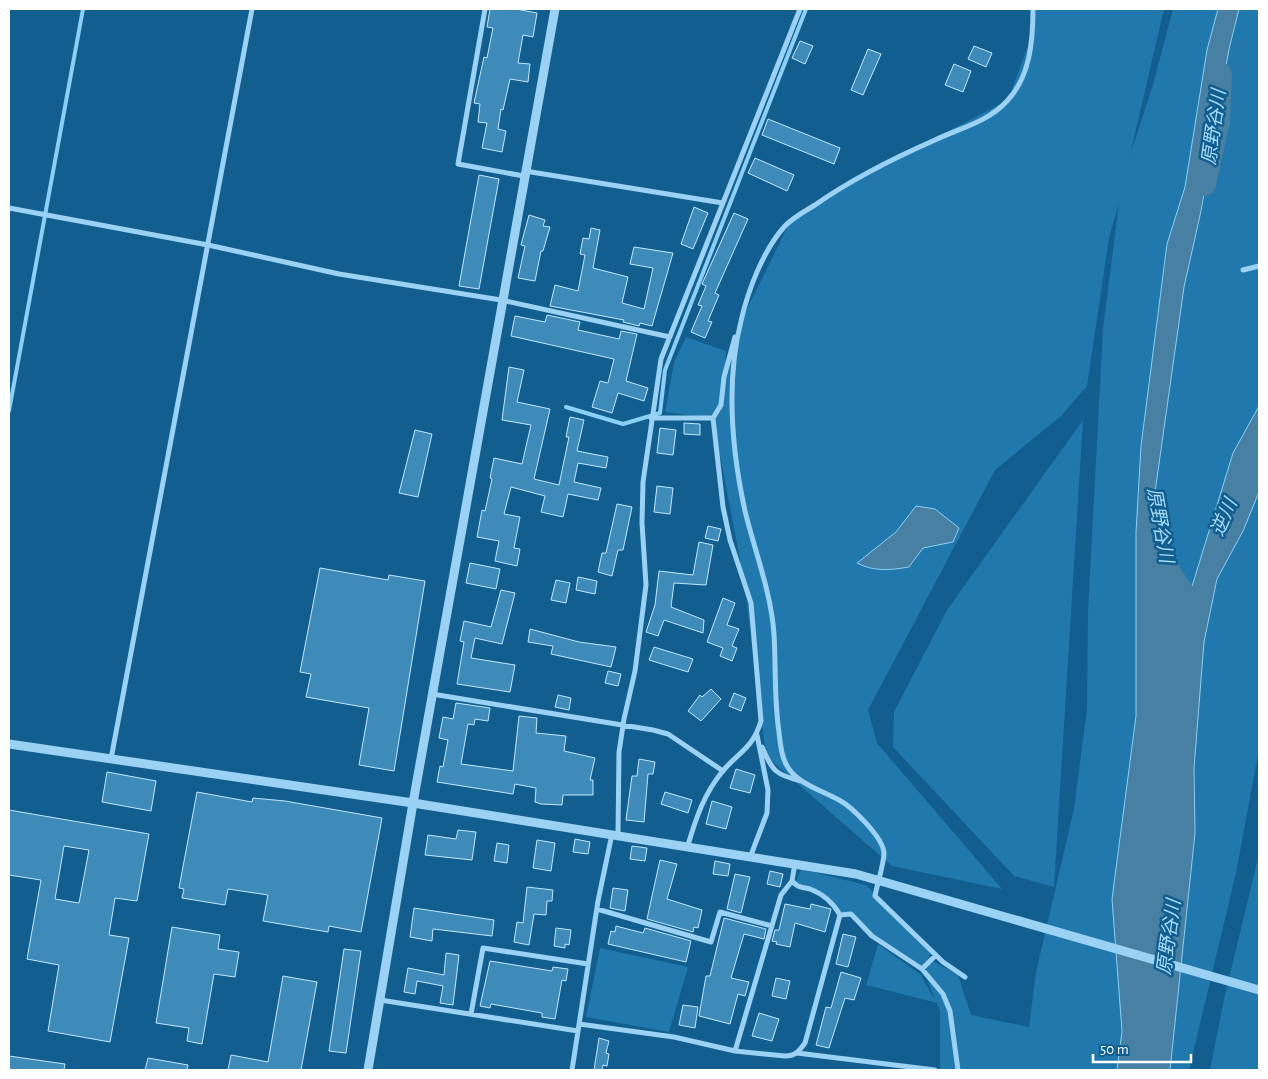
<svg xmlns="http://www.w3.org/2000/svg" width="1268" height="1079" viewBox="0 0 1268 1079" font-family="'Alegreya Sans','Noto Sans JP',sans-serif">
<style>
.green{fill:#2078ac}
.water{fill:#4880a3;stroke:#8ccff6}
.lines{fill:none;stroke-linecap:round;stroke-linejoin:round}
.stream{stroke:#8ccff6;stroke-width:4}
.river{stroke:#4880a3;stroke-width:24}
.building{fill:#3e8bb9;stroke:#c2e7fd;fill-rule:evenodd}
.minor{stroke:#9bd1f2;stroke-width:5}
.tertiary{stroke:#9bd1f2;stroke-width:9}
.labels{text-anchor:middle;stroke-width:5;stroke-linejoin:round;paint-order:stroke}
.water-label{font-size:19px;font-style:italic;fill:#a6dbf9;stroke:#115e8f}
</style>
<rect width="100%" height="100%" fill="#115e8f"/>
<path class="green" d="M1035,9H1164L1130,155L1152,88L1173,9H1259V749L1236,873L1189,1070H940V1011L937,1003L866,985L878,944L921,975L935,1001L925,972L931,960L958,975L971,1015L1029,1027L1036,972L1074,809L1087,709L1088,611L1103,329L1119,203L1109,238L1087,386L1061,416L995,470L868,710L877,743L1002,889L892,866L766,756L744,580L713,418L715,411L708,418L665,412L674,363L686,337L726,351L724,377L741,321L790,222L874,170L1008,100L1033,32Z
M1083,420L1054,887L1014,876L893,747L894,712L947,610Z
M1259,854V1070H1210L1224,999Z
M801,869L866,885L932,952L922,969L872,936L851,914L840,915L831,898L795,884Z
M600,948L688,967L669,1032L586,1017Z"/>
<path class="water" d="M1218,9H1239L1229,49L1201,211L1184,287L1154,499L1186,606L1233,453L1259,406V492L1243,531L1217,579L1204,642L1194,768L1195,833L1170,1070H1117L1122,1031L1112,899L1136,716V532L1141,446L1167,244L1185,187L1207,50Z
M916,506L935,509L959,528L953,542L923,548L909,567C891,570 874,572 857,563L896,532Z"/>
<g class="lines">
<path class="stream" d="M566,407L623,424L660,413L665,370L806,9
M9,411L83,9"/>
<path class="river" d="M1204,184L1218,121L1220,74
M1167,566L1170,575L1187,599L1186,639"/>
</g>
<path class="building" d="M490,9H516L537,13L533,37L523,35L518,63L530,64L528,82L510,79L503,110L501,109L498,129L506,131L502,152L482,148L487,123L478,122L480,104L474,103L484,57L487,58L493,28L487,27Z
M800,41L813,46L805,64L792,58Z
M974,46L992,53L986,67L968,59Z
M868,49L881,54L863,95L851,90Z
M954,64L971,71L963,92L945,85Z
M768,119L840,148L834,164L762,135Z
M755,158L794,175L787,191L748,173Z
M479,175L499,179L479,289L459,286Z
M694,207L708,213L693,249L681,244Z
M734,213L748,219L715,293L719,295L708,321L712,322L705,338L691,332L702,306L698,305L706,286L702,284Z
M529,215L545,220L543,226L550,227L543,251H541L535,281L518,278L525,246L521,245Z
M591,228L600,230L593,268L628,277L622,303L644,309L653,268L630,264L634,247L673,253L652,326L640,323L639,326L623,322L624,320L550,306L555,285L578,291L585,255L580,254L583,238L589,239Z
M547,315L580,322L578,330L619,339L621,331L637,334L626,381L648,388L644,401L618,393L612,413L592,407L600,381L608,383L614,359L511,336L515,316L545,322Z
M509,367L524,370L517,402L550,409L534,479L559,485L569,437H566L570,417L584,420L577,451L608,457L606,468L578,463L574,482L601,488L598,500L568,494L563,517L541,512L545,496L511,487L504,514L520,517L514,548L520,549L517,566L495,561L499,541L477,537L482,510L485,511L492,479L490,478L494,458L522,464L531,425L502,420Z
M684,423L700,424V435L684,434Z
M660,428L676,430L673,455L657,453Z
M415,430L432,434L418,497L399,493Z
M657,486L673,488L670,514L654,512Z
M617,504L632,507L623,550H618L612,576L598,572L602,553H606Z
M708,526L721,529L718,541L705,538Z
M699,542L713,545L706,585L674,583L671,607L704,620L703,633L664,620L658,636L646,632L655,605L659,571L693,575Z
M470,563L500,569L496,589L466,583Z
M320,568L388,580L389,575L425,581L394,771L359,765L369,708L306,697L311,674L300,672Z
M578,577L597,581L595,594L576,590Z
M556,580L570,583L566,603L551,600Z
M501,590L515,593L502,644L475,638L471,658L515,665L510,692L457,684L464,642L460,641L464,621L491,627Z
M723,598L735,603L727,625L739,629L732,646L737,648L732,661L720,656L723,648L707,642Z
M530,629L579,642L616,647L611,667L551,654L553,646L528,642Z
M654,647L693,659L688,672L649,660Z
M608,671L621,674L618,686L605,683Z
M711,689L721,699L701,721L688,711L700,695L702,697Z
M734,693L746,698L741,711L729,706Z
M558,695L571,698L569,710L555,707Z
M456,703L490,708L488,721L475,719L474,725L468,724L461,764L513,771L519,716L537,718L536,733L566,736L564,751L595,758L590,780H593V795H563L562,805L541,804L535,802L536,788L515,784L513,794L437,782L440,766L443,767L448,740L439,738L443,717L453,719Z
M639,759L655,762L653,774H648L644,822L626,820L632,776H637Z
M736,769L755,775L750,793L730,788Z
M107,772L156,781L151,811L102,802Z
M197,792L252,802L253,798L285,801L382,818L361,932L329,926L328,932L263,921L268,895L228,889L225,905L182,898L184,889L179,888Z
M665,792L692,800L688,813L661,804Z
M712,801L732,807L726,829L706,824Z
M9,810L149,834L137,901L115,898L109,935L129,938L110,1042L48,1031L59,965L27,959L41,880L9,875ZM64,846L89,850L79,903L55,899Z
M458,830L476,832L472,860L425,855L428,835L456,839Z
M575,839L590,842L588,854L573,852Z
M537,840L555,843L551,871L533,868Z
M497,843L509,845L507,863L494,861Z
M632,846L647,848L645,861L630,859Z
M660,860L677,864L667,899L702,910L698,928L694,927L693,932L647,919Z
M715,861L730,864L728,876L713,874Z
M770,871L783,874L780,887L767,884Z
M735,874L750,877L741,913L727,909Z
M527,887L553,890L552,901H547L546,915L534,914L529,945L514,942L517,922L523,923Z
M613,888L628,890L625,911L610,908Z
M785,904L810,909L811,904L831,909L825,932L795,923L790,947L776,944L777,942L772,941L775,930H779Z
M414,908L494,920L492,936L433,929L432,941L410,937Z
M724,918L766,929L764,939L744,934L731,978L749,982L745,996L738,994L730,1024L699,1016L706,976H710Z
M616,926L643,933L645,928L691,941L686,962L608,944L611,931L615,932Z
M172,927L220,935L218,949L239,952L235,977L214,974L202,1044L187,1041L189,1028L156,1023Z
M556,928L571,930L569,945L565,944V948L554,946Z
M843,934L856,937L848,967L836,964Z
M344,949L361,951L346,1053L329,1051Z
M446,953L459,955L453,1005L440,1003L443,986L417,981L415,994L404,992L408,968L444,975Z
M490,961L552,971L553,967L568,969L566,981L562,980L555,1019L542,1017V1013L491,1004L490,1008L480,1006Z
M841,972L861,978L854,1000L845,998L829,1048L816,1045L826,1007L831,1008Z
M283,976L317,982L301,1070H228L231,1055L268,1062Z
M776,978L790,981L786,999L772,996Z
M683,1005L698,1007L695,1028L679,1025Z
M759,1013L779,1019L772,1041L752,1036Z
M599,1038L609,1041L606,1053L609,1054L607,1066L603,1065L602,1070H594Z
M9,1056L65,1064L64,1070H9Z
M148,1058L188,1065L187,1070H145Z"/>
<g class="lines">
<path class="minor" d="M485,9L458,164L524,176
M525,171L723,203
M9,208L208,245L339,274L501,300L670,337
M1243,270L1259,266
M651,418H713L723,507L730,540L751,603L761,721C752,750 739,751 722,772C704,794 696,818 688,845
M713,418L721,405L724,377L735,337
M432,694L653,730L668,734L723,771
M762,747C772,771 776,775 801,781
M111,759L252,9
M618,834L619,752L624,719L635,671L646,585L642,523L643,482L661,359L800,9
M751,855L767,813L768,790L757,735
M597,909L711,942L720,912L772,926
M840,915L851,914L872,936L922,969L943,994L950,1011L958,1070
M922,969L936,955
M965,977L943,962L875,896C877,884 884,864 884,853C883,837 852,807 839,800C821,790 795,783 786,764C781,755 780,742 779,732C774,699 776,667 774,634C771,592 755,552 745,511C732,451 726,381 741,321C748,290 763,251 784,227C792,218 805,211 815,205C852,179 894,158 935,140C960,128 988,122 1007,101C1030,77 1033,41 1033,9
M380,1000L578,1031
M471,1014L483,948L588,964
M579,1024L674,1037L735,1051L785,1056C796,1056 799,1051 805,1043L840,915C834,904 823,894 810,889C802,887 798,888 792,881L795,863
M735,1051L781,895L792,881
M797,1053L935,1070
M572,1070L598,901L612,834"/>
<path class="tertiary" d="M9,744L413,803L856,874L1259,990
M368,1070L413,803L555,9"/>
</g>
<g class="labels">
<g class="water-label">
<text transform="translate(1213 127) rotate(-82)" y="7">原野谷川</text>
<text transform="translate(1223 517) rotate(-66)" y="7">逆川</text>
<text transform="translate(1161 525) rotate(80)" y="7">原野谷川</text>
<text transform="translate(1168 937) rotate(-82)" y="7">原野谷川</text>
</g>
</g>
<rect width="1268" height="1079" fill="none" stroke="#ffffff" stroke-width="20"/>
<path d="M1093 1054v8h98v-8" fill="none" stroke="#ffffff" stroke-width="2.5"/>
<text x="1100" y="1054" font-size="15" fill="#ffffff" stroke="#115e8f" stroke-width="4" paint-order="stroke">50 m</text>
</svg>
